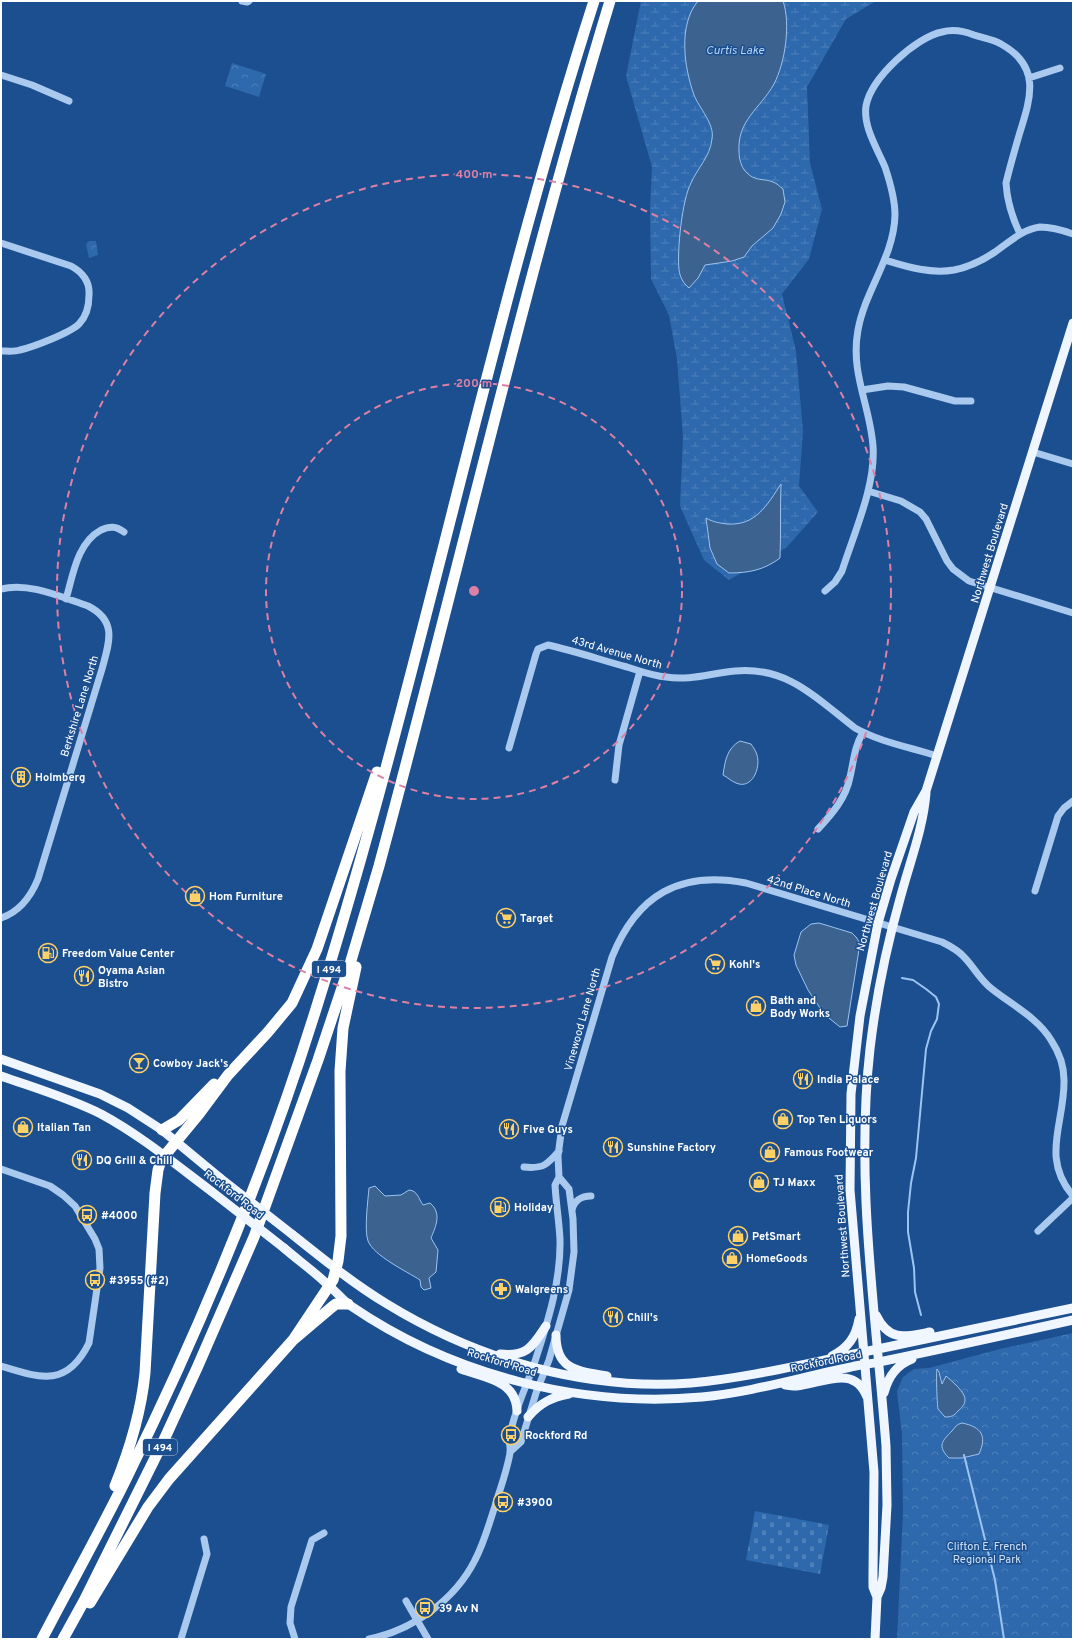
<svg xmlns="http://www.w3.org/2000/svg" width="1074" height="1640" viewBox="0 0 1074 1640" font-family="Overpass,sans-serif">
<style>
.wetland{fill:url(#wetland-marsh)}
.cemetery{fill:url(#cemetery-stones)}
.park{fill:url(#park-crowns)}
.water{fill:#3c6290;stroke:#9cc4f0}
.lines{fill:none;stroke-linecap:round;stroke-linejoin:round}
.stream{stroke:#9cc4f0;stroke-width:2}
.minor{stroke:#a9c9ee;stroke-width:7}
.major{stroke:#f0f6ff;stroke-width:9}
.highway{stroke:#fff;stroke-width:11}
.major-bridge{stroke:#f0f6ff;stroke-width:9}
.ring{fill:none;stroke:#dd80a5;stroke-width:2;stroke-dasharray:7 5}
.labels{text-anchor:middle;stroke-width:3;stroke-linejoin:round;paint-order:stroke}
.shield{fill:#1b4f8f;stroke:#bbcadd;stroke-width:1}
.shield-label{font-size:10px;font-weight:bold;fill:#fff}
.street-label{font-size:11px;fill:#fff;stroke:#1b4f8f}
.poi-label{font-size:11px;font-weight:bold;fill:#fff;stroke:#1b4f8f;text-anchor:start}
.park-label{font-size:11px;fill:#cfe3fa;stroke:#1b4f8f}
.water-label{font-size:12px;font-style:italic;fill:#b5d3f5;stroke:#1b4f8f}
.centre{fill:#dd80a5;stroke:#1b4f8f;stroke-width:2}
.ring-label{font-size:12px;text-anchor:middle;font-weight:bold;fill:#dd80a5;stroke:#1b4f8f;stroke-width:3;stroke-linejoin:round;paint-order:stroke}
</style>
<defs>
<pattern id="wetland-marsh" width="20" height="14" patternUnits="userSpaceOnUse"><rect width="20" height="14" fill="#2e69ad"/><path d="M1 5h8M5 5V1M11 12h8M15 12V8" fill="none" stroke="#4d80b9"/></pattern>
<pattern id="cemetery-stones" width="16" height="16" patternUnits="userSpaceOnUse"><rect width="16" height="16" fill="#2e69ad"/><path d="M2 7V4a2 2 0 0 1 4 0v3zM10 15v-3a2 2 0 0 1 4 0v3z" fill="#4d80b9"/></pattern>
<pattern id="park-crowns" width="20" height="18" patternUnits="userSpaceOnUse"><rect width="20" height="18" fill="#2e69ad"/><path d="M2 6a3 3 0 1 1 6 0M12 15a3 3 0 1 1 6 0" fill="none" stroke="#4d80b9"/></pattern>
</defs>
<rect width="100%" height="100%" fill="#1b4f8f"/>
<path class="wetland" d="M641,1H876L846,19L807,87L810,163L822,209L809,259L782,294L796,351L803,431L799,486L818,512L787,547L729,580L704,560L680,506L683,437L677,359L669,315L651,279L650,209L652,167L626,76Z"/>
<path class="cemetery" d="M755,1511L829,1525L820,1574L746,1560Z"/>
<path class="park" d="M232,63L266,74L259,97L225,86Z
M89,241H96L98,255L89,258L86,244Z
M1073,1333V1639H897L903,1513L902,1435L897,1391L903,1377L914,1369L929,1368L1000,1349Z"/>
<path class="water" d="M698,1H783C791,24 785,63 774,84C760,109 737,120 739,152C739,158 741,167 746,172C755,182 764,178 773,182C777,183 780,187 783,189L785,202L781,214L773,228L752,246L744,257L732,261L705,265L698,278L689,288C683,283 680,277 679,270C677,250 682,200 691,183C698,167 710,157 712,139C715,124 699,108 694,95C684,67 678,25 698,1Z
M781,484C780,509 781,533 780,558C764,570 749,573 729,573L717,564L710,548L706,518C713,522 719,523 727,524C756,526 767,505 781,484Z
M740,741L751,744C753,747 756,751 757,755C761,768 752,790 736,783C731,781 727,777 723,775C725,761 727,748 740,741Z
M819,923L852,933L856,937L860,943L847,1026L840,1027L824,1014L808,990L796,965L794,955L801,932L811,924Z
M375,1186L385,1196L401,1195L409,1190C418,1191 418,1198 423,1205L430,1203C442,1213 436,1226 431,1238L438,1250L436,1272L429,1278L431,1288L424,1290L421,1287L420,1280C406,1271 374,1256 368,1241C364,1230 368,1200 369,1188Z
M937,1369L939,1372L942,1384L946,1376C952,1381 966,1393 965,1400C965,1405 961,1408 958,1411C954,1416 951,1417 945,1417L938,1409C937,1403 936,1373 937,1369Z
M962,1423C982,1427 987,1436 979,1454L962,1458H949C937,1446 942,1441 952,1431C955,1427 957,1424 962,1423Z"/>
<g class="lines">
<path class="stream" d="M902,978L913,980L926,989L936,997L939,1004L937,1019L931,1031L926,1049L916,1158L911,1183L908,1212V1232L914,1268L915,1292L921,1315
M964,1455L995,1580L1004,1639"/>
<path class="minor" d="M242,1L247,2L249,1
M1,75L32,85L69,101
M1029,78L1060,68
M1,243L71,266C82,272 90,281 89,295C89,306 87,316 79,324C70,333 33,347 20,350C14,352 7,351 1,351
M885,260C908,267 930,274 954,270C969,267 983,260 995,252C1009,242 1023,229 1040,227C1052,227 1062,230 1073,234
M862,390L888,386L904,387L955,401H971
M1033,452L1073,464
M868,491L901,501L920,512L926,519L947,561L953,569L969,581L1073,613
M1,589C29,582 61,597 88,606C118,621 109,643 102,669L38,879C31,896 19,912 1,918
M825,591L835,582L842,571C854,533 876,485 873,446C870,405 850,373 858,330C865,290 894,257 895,215C895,199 890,182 885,167C877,148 863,127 866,106C871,78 916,37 942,32C953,29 964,31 974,35C983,38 993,39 1001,44C1041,66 1031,97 1020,132C1015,149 1010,166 1006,183C1007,202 1012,217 1020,234
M66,599C73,575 77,543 101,530C110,526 116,526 124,532
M509,748L536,654L538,649L548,645C575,651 601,660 627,667C640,671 653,676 666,677C690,681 711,673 735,671C788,666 817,699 855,728C880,742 909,747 937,756
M615,780L619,745L640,671
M818,829C832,814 846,798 850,777C854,760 854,748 863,732
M1035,891L1058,816L1064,808L1073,801
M524,1167C543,1169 547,1165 559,1151
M1,1169L50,1186L63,1195L75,1206L95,1239L99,1249L100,1268L89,1343C67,1388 40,1378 1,1366
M572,1210C574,1201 581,1196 591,1196
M1038,1231L1073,1198
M510,1452L521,1442L536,1393L549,1360L569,1290L574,1252L573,1219L569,1189L559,1177
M406,1601L428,1639
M181,1639L207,1554L204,1539
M295,1639L290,1623L291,1607L312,1540L324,1533
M369,1639C413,1630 455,1600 475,1560C484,1543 489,1524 495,1506C500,1489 507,1471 510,1453C511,1447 508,1441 510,1435C515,1407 529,1382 537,1355C549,1318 561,1279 560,1239C559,1221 556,1203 555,1185L559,1177L558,1156L562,1126L612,957C637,895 680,870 746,883L942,942C950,946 958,950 964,957C974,967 980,980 992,989C1012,1005 1038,1018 1051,1040C1059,1052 1064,1066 1064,1080C1065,1123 1040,1157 1073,1196"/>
<path class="major" d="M1,1059L100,1094L128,1108L162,1130L220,1178
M1,1076C35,1088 69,1098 101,1114C140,1135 175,1164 211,1191
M293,1235C323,1259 354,1284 387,1304C477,1359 584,1391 691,1383C746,1378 799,1365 854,1354C927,1339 1000,1324 1073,1308
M284,1248C299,1261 315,1272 329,1286C337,1292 343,1301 351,1306C452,1375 580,1408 702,1397C753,1392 801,1377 851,1367C862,1364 873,1364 884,1361C947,1348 1010,1334 1073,1320
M876,1315C889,1342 905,1337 930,1332
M556,1335C556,1371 579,1371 607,1376
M500,1354C527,1357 532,1347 546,1326
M832,1356C848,1348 856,1337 859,1319
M461,1369C485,1378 516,1380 517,1411
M785,1385C811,1392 852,1358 867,1397
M884,1393C888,1377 896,1365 912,1359
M528,1417C540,1403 552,1397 569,1394
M877,1597L881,1588L883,1577L887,1505L886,1446C876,1314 855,1181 870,1049C876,998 886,948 900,899C909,864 923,830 926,793
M875,1639L877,1597L873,1587V1575L874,1472L850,1190L851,1094L860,1016L878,923L891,879L914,812L926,791L1073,323"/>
<path class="highway" d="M162,1130L179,1120L214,1084
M293,1340L333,1280L338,1261L341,1236L340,1071L343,1028L356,967
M115,1486C130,1449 141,1413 145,1373L155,1193L158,1170L161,1160L199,1114L228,1075L268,1032L292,1003L317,949L377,772
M90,1603L148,1507L169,1479L293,1340L332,1307L336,1304H348
M42,1639C70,1585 100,1532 127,1477C201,1327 266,1169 316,1009C421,676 487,333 594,1
M63,1639L84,1601L163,1442L197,1368L254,1237L318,1060L350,964L379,866C457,578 523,287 610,1"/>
<path class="major-bridge" d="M220,1178L293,1235
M211,1191L284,1248"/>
</g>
<g class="ring">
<circle cx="474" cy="591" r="208"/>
<circle cx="474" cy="591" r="417"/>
</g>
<defs>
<g id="building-ring" transform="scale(1)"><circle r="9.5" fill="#1b4f8f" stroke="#ffd166" stroke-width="1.5"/><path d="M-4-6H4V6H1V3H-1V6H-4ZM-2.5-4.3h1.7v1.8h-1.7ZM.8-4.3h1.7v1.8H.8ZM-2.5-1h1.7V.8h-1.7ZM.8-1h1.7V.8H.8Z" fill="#ffd166"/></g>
<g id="shop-ring" transform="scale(1)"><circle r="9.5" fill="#1b4f8f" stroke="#ffd166" stroke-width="1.5"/><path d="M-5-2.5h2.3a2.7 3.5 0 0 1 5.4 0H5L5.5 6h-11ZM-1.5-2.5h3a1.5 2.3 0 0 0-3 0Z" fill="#ffd166"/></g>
<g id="supermarket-ring" transform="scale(1)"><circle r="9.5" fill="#1b4f8f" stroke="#ffd166" stroke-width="1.5"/><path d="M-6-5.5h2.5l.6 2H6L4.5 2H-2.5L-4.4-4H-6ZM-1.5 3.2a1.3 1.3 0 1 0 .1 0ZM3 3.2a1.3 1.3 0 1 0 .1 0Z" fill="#ffd166"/></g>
<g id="fuel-ring" transform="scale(1)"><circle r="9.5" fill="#1b4f8f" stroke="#ffd166" stroke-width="1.5"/><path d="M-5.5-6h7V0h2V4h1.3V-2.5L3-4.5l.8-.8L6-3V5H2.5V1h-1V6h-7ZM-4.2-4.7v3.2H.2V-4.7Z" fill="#ffd166"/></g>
<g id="restaurant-ring" transform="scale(1)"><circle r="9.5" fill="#1b4f8f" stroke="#ffd166" stroke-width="1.5"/><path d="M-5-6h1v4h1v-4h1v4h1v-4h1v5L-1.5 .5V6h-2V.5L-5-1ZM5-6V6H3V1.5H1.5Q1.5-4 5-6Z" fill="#ffd166"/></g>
<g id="bar-ring" transform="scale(1)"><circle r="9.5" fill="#1b4f8f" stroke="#ffd166" stroke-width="1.5"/><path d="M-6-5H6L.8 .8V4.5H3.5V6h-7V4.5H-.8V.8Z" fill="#ffd166"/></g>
<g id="bus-ring" transform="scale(1)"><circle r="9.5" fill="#1b4f8f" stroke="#ffd166" stroke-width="1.5"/><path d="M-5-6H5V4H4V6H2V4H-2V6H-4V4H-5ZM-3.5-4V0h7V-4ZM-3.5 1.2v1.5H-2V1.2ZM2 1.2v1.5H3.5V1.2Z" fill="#ffd166"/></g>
<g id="pharmacy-ring" transform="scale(1)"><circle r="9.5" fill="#1b4f8f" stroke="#ffd166" stroke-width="1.5"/><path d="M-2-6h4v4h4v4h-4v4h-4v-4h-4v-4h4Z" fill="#ffd166"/></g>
</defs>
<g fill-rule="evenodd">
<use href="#building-ring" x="21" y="777"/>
<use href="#shop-ring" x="195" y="896"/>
<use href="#supermarket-ring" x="506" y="918"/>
<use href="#fuel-ring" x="48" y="953"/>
<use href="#supermarket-ring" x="715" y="964"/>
<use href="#restaurant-ring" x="84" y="976"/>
<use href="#shop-ring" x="756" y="1006"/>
<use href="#bar-ring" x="139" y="1063"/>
<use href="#restaurant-ring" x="803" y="1079"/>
<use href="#shop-ring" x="783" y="1119"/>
<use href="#shop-ring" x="23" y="1127"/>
<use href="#restaurant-ring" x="509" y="1129"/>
<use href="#restaurant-ring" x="613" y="1147"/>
<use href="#shop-ring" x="770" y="1152"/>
<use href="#restaurant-ring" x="82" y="1160"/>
<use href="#shop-ring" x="759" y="1182"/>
<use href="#fuel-ring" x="500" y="1207"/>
<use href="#bus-ring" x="87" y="1215"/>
<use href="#shop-ring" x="738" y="1236"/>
<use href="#shop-ring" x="732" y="1258"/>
<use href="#bus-ring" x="95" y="1280"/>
<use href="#pharmacy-ring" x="501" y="1289"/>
<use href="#restaurant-ring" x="613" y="1317"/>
<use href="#bus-ring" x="511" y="1435"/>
<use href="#bus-ring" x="503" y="1502"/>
<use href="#bus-ring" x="425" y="1608"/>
</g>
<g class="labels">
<g class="shield">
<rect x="312" y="961" width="34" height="16" rx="3"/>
<rect x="143" y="1439" width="34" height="16" rx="3"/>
</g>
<g class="shield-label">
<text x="329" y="973">I 494</text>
<text x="160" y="1451">I 494</text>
</g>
<g class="street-label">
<text transform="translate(989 553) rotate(-73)" y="4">Northwest Boulevard</text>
<text transform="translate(617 652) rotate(16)" y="4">43rd Avenue North</text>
<text transform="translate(79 706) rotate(-73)" y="4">Berkshire Lane North</text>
<text transform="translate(809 891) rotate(17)" y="4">42nd Place North</text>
<text transform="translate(874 901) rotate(-74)" y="4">Northwest Boulevard</text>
<text transform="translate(582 1019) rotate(-74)" y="4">Vinewood Lane North</text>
<text transform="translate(234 1194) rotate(38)" y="4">Rockford Road</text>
<text transform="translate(842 1226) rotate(-94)" y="4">Northwest Boulevard</text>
<text transform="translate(826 1361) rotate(-12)" y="4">Rockford Road</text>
<text transform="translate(502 1362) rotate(17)" y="4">Rockford Road</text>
</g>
<g class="poi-label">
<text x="35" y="781">Holmberg</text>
<text x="209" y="900">Hom Furniture</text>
<text x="520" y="922">Target</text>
<text x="62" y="957">Freedom Value Center</text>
<text x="729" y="968">Kohl's</text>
<text x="98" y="974">Oyama Asian<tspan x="98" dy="13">Bistro</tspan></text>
<text x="770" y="1004">Bath and<tspan x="770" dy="13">Body Works</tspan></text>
<text x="153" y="1067">Cowboy Jack's</text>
<text x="817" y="1083">India Palace</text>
<text x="797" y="1123">Top Ten Liquors</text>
<text x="37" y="1131">Italian Tan</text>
<text x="523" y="1133">Five Guys</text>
<text x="627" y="1151">Sunshine Factory</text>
<text x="784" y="1156">Famous Footwear</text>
<text x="96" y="1164">DQ Grill &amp; Chill</text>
<text x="773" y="1186">TJ Maxx</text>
<text x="514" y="1211">Holiday</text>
<text x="101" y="1219">#4000</text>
<text x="752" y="1240">PetSmart</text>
<text x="746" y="1262">HomeGoods</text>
<text x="109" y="1284">#3955 (#2)</text>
<text x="515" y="1293">Walgreens</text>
<text x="627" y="1321">Chili's</text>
<text x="525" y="1439">Rockford Rd</text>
<text x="517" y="1506">#3900</text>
<text x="439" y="1612">39 Av N</text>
</g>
<g class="park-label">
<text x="987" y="1550">Clifton E. French<tspan x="987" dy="13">Regional Park</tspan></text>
</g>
<g class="water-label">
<text x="735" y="54">Curtis Lake</text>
</g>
</g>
<circle cx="474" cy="591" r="6" class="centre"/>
<g class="ring-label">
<text x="474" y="178">400 m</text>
<text x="474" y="387">200 m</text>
</g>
<rect width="1074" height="1640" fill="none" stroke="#ffffff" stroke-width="4"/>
</svg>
